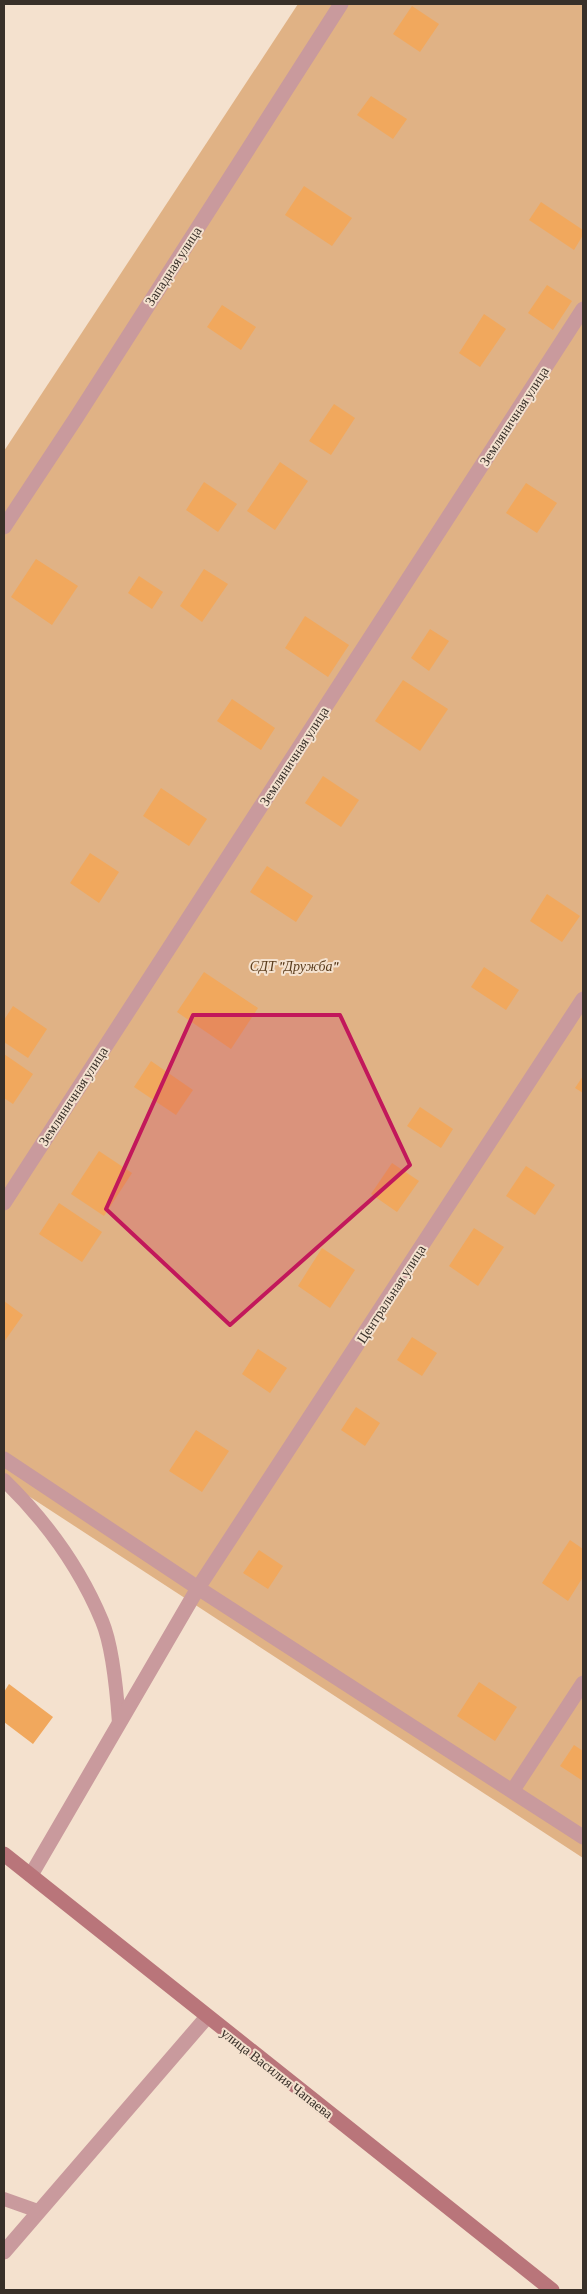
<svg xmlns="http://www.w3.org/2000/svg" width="587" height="2294" viewBox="0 0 587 2294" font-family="'Crimson Pro',serif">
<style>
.green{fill:#e0b285}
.building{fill:#f1a85d}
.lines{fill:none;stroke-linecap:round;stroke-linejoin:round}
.lane{stroke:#c99a9d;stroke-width:14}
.street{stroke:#c99a9d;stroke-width:15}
.secondary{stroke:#b9757a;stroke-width:15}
.marked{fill:#c2185b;fill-opacity:0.2;stroke:#c2185b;stroke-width:4;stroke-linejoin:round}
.labels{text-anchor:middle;stroke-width:4;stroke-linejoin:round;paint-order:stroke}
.street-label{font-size:14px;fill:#383029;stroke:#f4e1ce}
.park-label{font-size:14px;font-style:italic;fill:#5c3e1e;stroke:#f4e1ce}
</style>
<rect width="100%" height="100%" fill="#f4e1ce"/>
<path class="green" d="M298,4H583V1858L4,1480V451Z"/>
<path class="building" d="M412,6L439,24L420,52L393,34Z
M371,96L407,119L393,139L357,115Z
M304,186L352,218L332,246L285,215Z
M541,202L583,230V235L574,250L529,220Z
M547,285L572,301L553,330L528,313Z
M222,305L256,327L241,350L207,327Z
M484,314L506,329L480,367L459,353Z
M334,404L355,418L331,455L309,441Z
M280,462L308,481L275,530L247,511Z
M204,482L237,504L218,532L186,510Z
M526,483L557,503L537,533L506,513Z
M36,559L78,586L52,625L11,597Z
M204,569L228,584L202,622L180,606Z
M139,576L163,592L152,609L128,593Z
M305,616L349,645L328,677L285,648Z
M430,629L449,641L429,671L411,658Z
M403,680L448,709L420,751L375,721Z
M232,699L275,728L261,750L217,721Z
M323,776L359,800L341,827L305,803Z
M161,788L207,819L189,846L143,816Z
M90,853L119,872L99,903L70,883Z
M267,866L313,896L296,922L250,892Z
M547,894L580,916L562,942L530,921Z
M484,967L519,990L506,1010L471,987Z
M204,972L258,1008L231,1049L177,1012Z
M13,1006L47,1029L28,1058L4,1042V1020Z
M4,1054L33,1074L13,1104L4,1098Z
M151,1061L193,1090L176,1115L134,1087Z
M583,1076V1093L575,1088Z
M420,1107L453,1129L441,1148L407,1126Z
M99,1151L132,1173L104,1216L71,1194Z
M392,1163L419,1181L397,1212L371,1194Z
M526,1166L555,1185L535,1215L506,1196Z
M59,1203L102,1232L82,1262L39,1234Z
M474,1228L504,1247L478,1286L449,1266Z
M322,1248L355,1270L330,1308L298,1286Z
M4,1301L23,1315L4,1342Z
M412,1337L437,1353L422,1376L397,1360Z
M258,1349L287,1368L270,1393L242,1374Z
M356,1407L380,1423L365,1446L341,1430Z
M196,1430L229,1451L202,1492L169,1471Z
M570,1540L583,1549V1577L568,1601L542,1583Z
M259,1550L283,1566L268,1589L243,1573Z
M479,1682L517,1707L495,1741L457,1716Z
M9,1684L53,1717L33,1744L4,1722V1692Z
M574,1745L583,1751V1781L560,1766Z"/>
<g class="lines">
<path class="lane" d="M4,1480C45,1520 80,1568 102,1621C113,1647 117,1694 119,1723
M4,2199L38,2211"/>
<path class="street" d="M4,527L76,418L341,4
M4,1203L583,309
M4,1459L198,1588L583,1837
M513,1790L583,1683
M31,1875L198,1588L583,999
M4,2252L207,2017"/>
<path class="secondary" d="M4,1854L552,2290"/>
</g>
<path class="marked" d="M193,1015H340L410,1165L230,1325L106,1209Z"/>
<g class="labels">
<g class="street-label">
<text transform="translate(173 266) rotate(-57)" y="5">Западная улица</text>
<text transform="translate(514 416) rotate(-57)" y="5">Земляничная улица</text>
<text transform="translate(294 756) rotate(-57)" y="5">Земляничная улица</text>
<text transform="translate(73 1096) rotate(-57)" y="5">Земляничная улица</text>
<text transform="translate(391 1294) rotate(-57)" y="5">Центральная улица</text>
<text transform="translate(277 2073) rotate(38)" y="5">улица Василия Чапаева</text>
</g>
<g class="park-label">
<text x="294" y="971">СДТ "Дружба"</text>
</g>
</g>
<rect width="587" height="2294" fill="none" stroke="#383029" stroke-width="10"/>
</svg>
